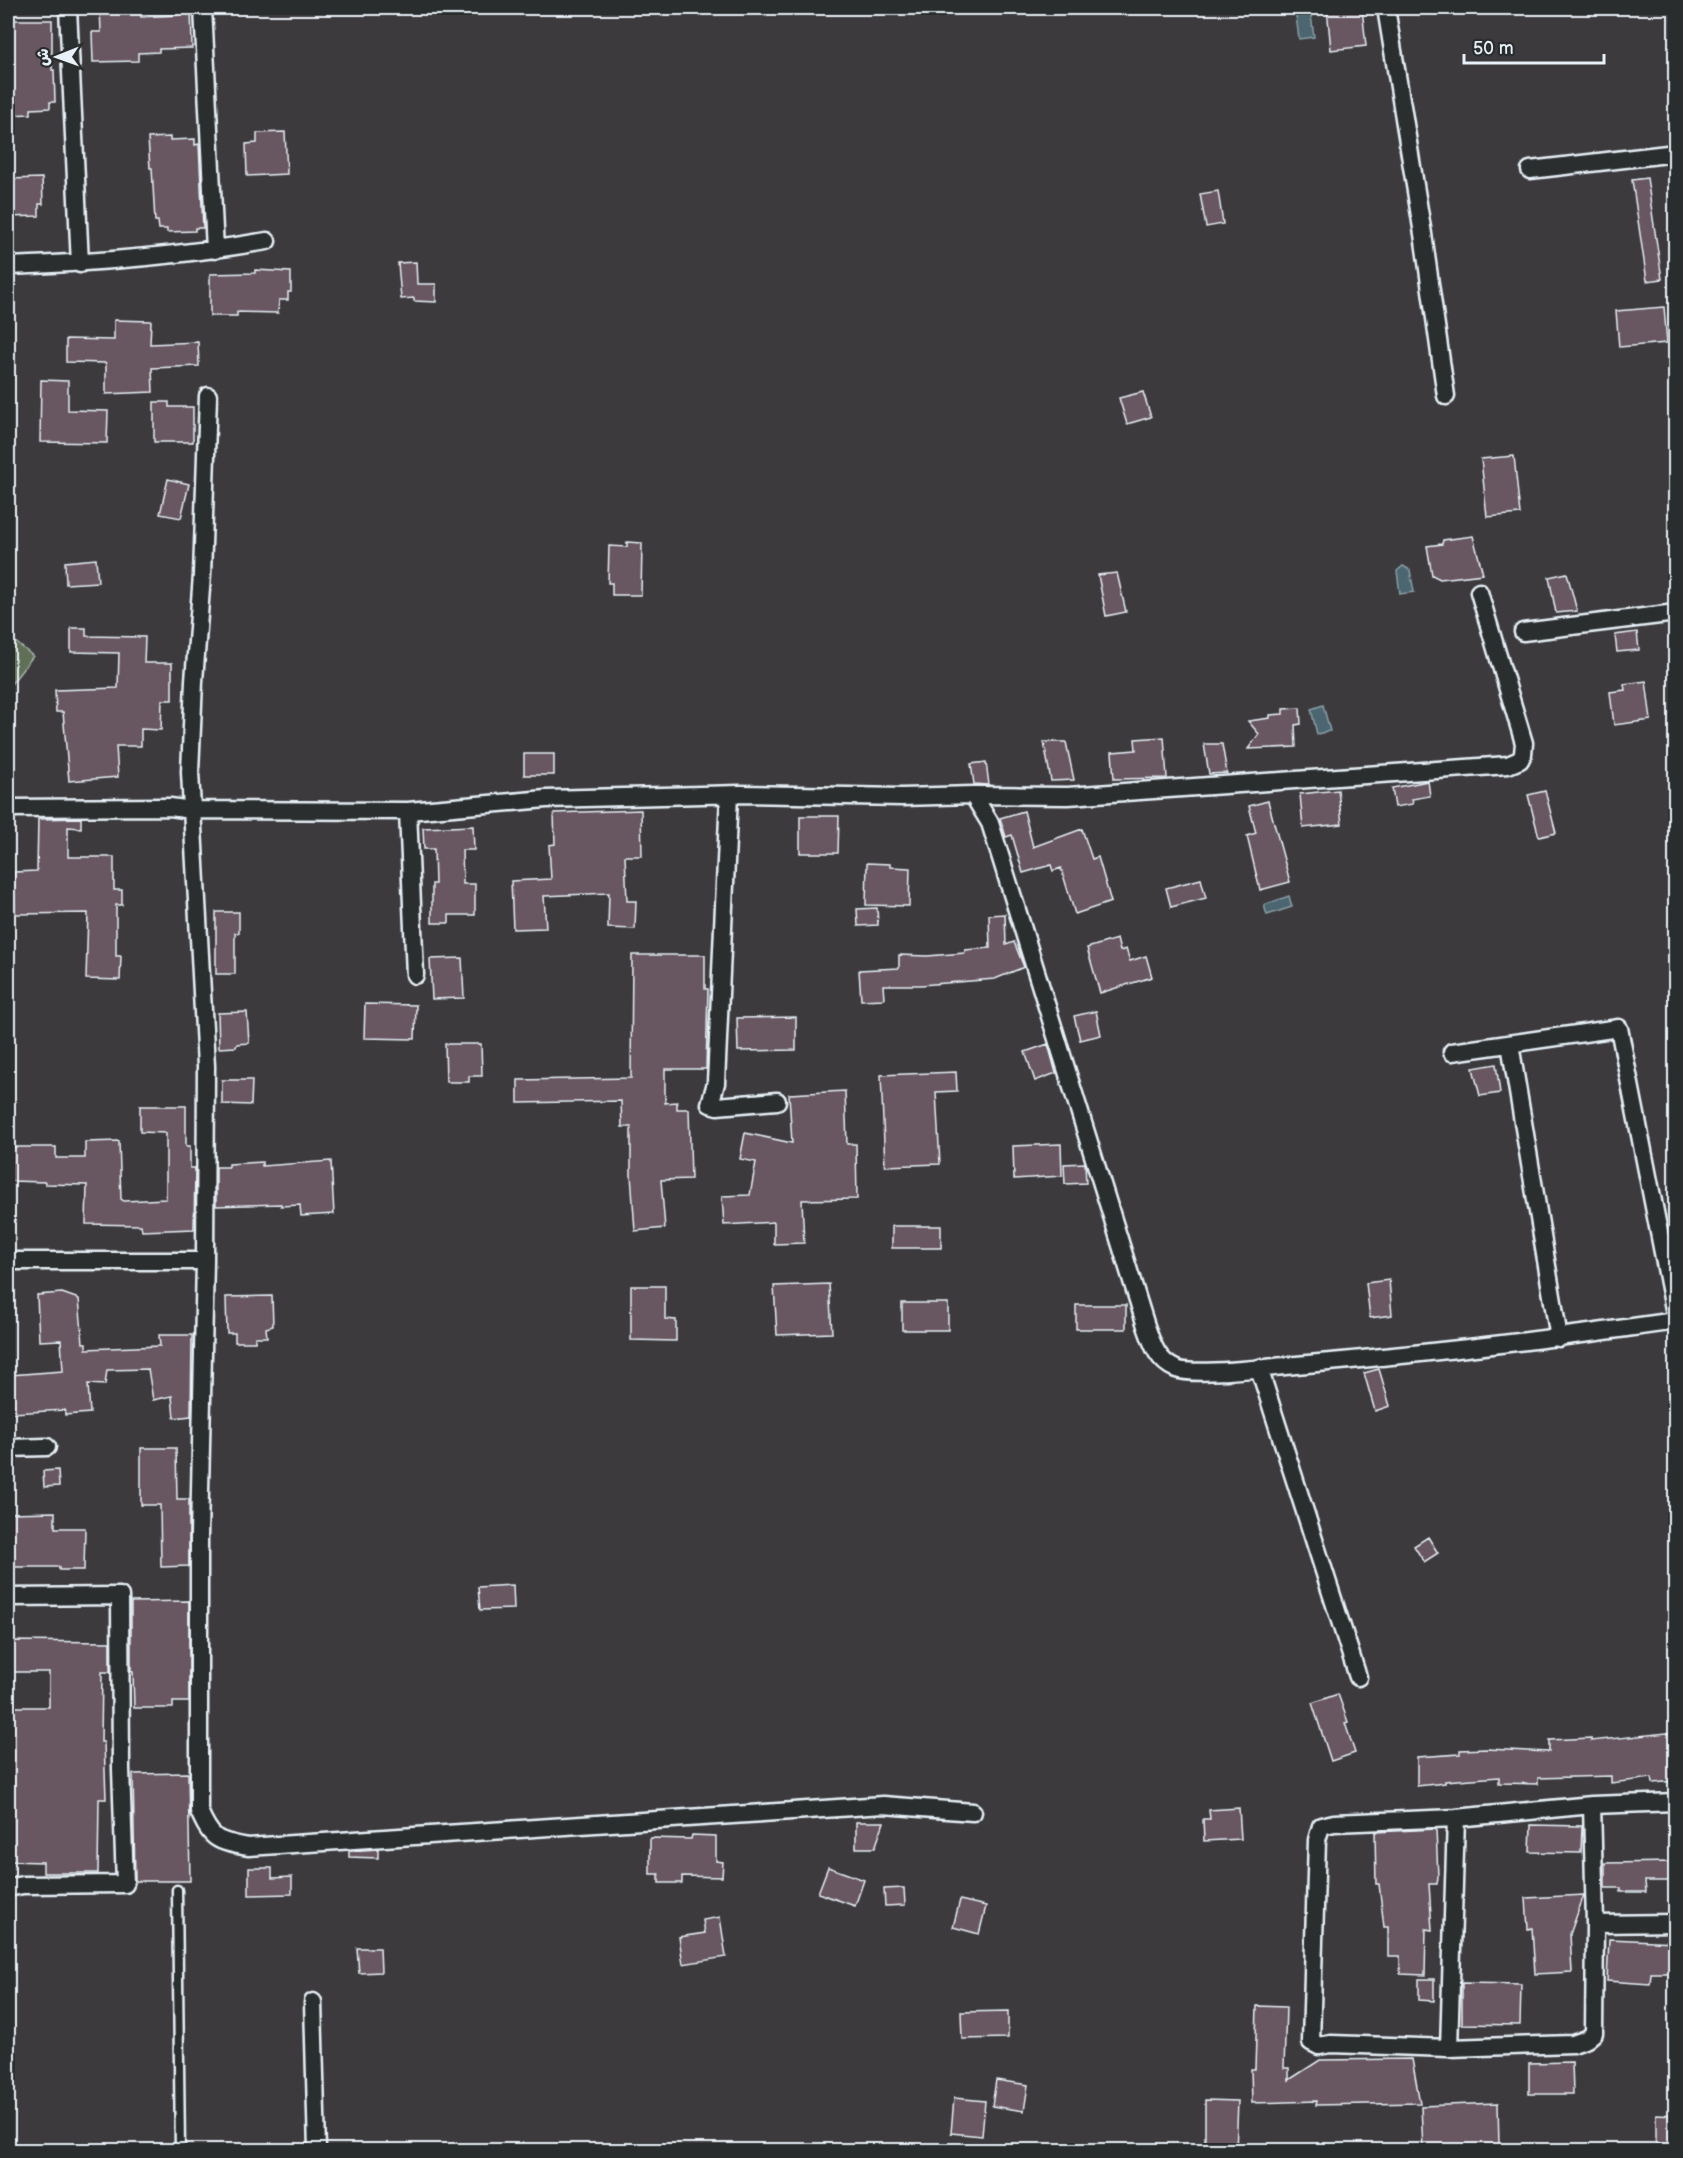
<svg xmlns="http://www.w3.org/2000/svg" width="1683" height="2158" viewBox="0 0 1683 2158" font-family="'Balsamiq Sans','Playpen Sans Arabic',sans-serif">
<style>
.green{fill:#616f57;stroke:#a4b0a8;stroke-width:1.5}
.water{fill:#4c6670;stroke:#8a9ea6;stroke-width:1.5}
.building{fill:#675761;stroke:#e8f1f8;stroke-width:1.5}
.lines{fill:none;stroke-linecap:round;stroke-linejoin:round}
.service-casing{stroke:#e8f1f8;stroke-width:13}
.minor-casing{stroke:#e8f1f8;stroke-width:21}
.service{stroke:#2a2d2e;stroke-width:8}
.minor{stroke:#2a2d2e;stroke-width:16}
</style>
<rect width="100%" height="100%" fill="#3c3a3d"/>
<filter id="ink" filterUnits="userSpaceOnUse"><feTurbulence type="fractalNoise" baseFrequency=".0167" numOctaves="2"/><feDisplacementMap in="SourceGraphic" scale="12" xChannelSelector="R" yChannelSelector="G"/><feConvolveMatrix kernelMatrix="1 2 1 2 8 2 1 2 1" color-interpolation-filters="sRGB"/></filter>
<g filter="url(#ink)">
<path class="green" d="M8,636L33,656L8,688Z"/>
<path class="water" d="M1295,8H1310L1314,37L1299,39Z
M1403,566L1410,570L1414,592L1400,594L1397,571Z
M1323,705L1330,731L1317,734L1311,709Z
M1289,896L1292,907L1267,915L1264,905Z"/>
<path class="building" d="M100,8H141V17L177,15V8H191L192,48L159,49V52L138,53V61L93,62L92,32H101Z
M1327,8H1362L1366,46L1331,50Z
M8,20H52V70H54L55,102H50V108L31,109V114L8,115Z
M285,132L287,174L247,176L246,144L257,143V133Z
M170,137V140L195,139V145L199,144L203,228H195V231L167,232V229H159L158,221H155L152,168H150L148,138Z
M42,178L43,204H39V216L8,217V179Z
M1647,178L1662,279L1647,281L1632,180Z
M1218,191L1223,224L1206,227L1200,194Z
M416,262L417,284H436V302L414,301V298L401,299L398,263Z
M255,270L291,272V292H288V300H279L278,313L237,312V316H210V274L255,273Z
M1664,307L1667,343L1619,347L1616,311Z
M114,320L151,321L150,344L198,342L199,366L152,368L153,392L106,394V363L66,362V339L114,340Z
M41,380L68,381V410L108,411L107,443L40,442Z
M1143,392L1151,417L1127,424L1119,398Z
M154,402H169V407H193V442H154Z
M1514,456L1520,514L1487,517L1481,459Z
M168,479L189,484L181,518L160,514Z
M1473,536L1483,574L1440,579L1432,575L1427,546L1442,544L1443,540Z
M627,542L642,543L641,595H612V583H608L609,546L627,547Z
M96,559L98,582L66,584L65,562Z
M1117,573L1126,612L1106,616L1098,575Z
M1567,573L1577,611L1556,613L1549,577Z
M71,628H86V636L145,637L144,663H172V700H162L161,730L141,729V746H116L118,777L69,781L63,712H56L55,690L118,688L119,653L71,652Z
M1637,632L1639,650L1617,652L1615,635Z
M1646,681L1651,720L1614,725L1610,692L1625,690L1624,684Z
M1300,708L1301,724L1295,725L1296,747L1248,749L1259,734L1248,721L1270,718V715L1283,714V709Z
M1164,737L1167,778L1114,779L1112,752L1136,750L1135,739Z
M1044,742H1066L1074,780L1051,781Z
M1204,744H1222L1227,773L1209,774Z
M524,754H554V775H524Z
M986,762L989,785L974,784L971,764Z
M1428,781L1430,796L1412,799L1413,804L1395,807L1392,788Z
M1338,790L1342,824L1303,828L1300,794Z
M1545,791L1556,833L1539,837L1528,795Z
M1268,801L1290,882L1260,890L1247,836L1256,833L1249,806Z
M641,810L642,856H625L627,901H636L635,929L608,928L609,893L544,896L546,928L513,929L511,881L551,879L549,845L555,844L554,813Z
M1024,811L1033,847L1082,829L1092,859L1098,857L1111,902L1075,914L1061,868L1053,871L1051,865L1023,873L1012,835L1006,837L1000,818Z
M800,816H839L838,853H800Z
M81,818V828L68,827V857H114V890H122V905H116V956H121L120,980L86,979L88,913L15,914L14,872L37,871L38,819Z
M473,826L474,850H462L463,884H475V915H449V923H432V884H435L434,849H424L423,828Z
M867,863L890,864V867L910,868L909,906L866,905Z
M1201,879L1206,898L1171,907L1166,888Z
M877,908L878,925L858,926L857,909Z
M216,912H239V933H235V974H216Z
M1005,914L1006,945L1014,942L1024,967L995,979L921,985H883L884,999L861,1000L859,970L899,968V955L927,956L965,953V950L990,948L989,915Z
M1117,939L1120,951L1126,949L1130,961L1146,956L1152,977L1100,993L1087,948Z
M632,955H705V989H708L706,1069H665V1103L677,1102V1109H689L691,1179L661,1180L665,1228L635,1231L631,1175V1127H622L621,1101L518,1103V1080L631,1078Z
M462,958L464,998L432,999L430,959Z
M365,1004L416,1005L415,1039L364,1038Z
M1096,1011L1101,1035L1080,1040L1074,1016Z
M247,1012L249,1043L237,1044L236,1047L219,1048L218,1013Z
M796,1017V1050L738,1051L737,1018Z
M445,1044H481L482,1076H469V1082H446Z
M1048,1044L1056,1073L1035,1081L1025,1052Z
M1496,1064L1500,1093L1480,1096L1473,1068Z
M956,1072L957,1091L936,1092L940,1164L885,1166L881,1075Z
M222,1080H252L251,1105L222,1104Z
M845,1091L847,1144H856L857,1199L802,1200L804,1243L774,1244V1222L724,1225L722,1196L750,1195L756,1162L740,1159L745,1133L792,1143L789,1094Z
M140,1106H186V1146H190V1168H195L194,1229L142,1231L141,1225L86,1224L87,1185L45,1184V1182L10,1181V1173H8V1147H56V1158H85V1142L119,1141L121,1199L124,1201L166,1199V1133L140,1132Z
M1061,1144L1062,1176L1014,1179L1013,1146Z
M331,1161L334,1214L301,1216L300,1205L281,1206V1204L216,1206V1167H229V1164L262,1162V1166Z
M1085,1163L1086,1183L1065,1184L1064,1164Z
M892,1226H941V1248H892Z
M1389,1280L1392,1315L1370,1318L1366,1283Z
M829,1284L832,1333L777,1335L774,1286Z
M631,1286H665V1319L676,1320V1341L631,1340Z
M62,1293L79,1299L83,1343H86V1349L160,1346L159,1335H192L191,1416L174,1418L172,1396L153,1400L148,1369L107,1370L105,1385L88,1384L90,1413L65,1415V1410L12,1413L10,1375L63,1371L61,1340L39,1341L37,1295Z
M272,1296L273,1326L266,1328L267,1337H255V1342H235V1333H227L226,1297Z
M902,1303H948V1330H902Z
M1076,1305H1126V1329H1076Z
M1379,1369L1390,1406L1375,1411L1364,1373Z
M141,1448H176L177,1499H189V1566L161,1567L160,1505H141Z
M58,1470L59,1486L44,1487L43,1471Z
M55,1512V1528H85L84,1570H59V1567H8V1513Z
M1428,1537L1438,1553L1424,1562L1414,1546Z
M513,1585L514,1609L480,1610L478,1587Z
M189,1601V1702H173V1708H134L133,1672H131V1602Z
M8,1641L110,1642V1672H102L101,1742H104L106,1799H99L98,1873H43V1862L8,1861V1707H49V1672H8Z
M1338,1694L1348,1722L1345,1723L1355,1753L1331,1761L1312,1703Z
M1676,1732V1781L1653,1783L1652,1778L1611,1783V1776L1538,1778V1784L1499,1783V1777L1445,1781V1783L1417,1786V1757L1460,1754V1750L1487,1749L1549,1752V1740L1591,1738V1741Z
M188,1773L190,1881H135L133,1774Z
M1239,1808L1241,1839L1204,1841L1203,1819H1210L1209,1810Z
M856,1822H884L875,1848H856Z
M1531,1825L1582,1826L1581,1853L1530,1852Z
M1436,1829L1438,1877L1437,1884H1429L1432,1930L1426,1929L1425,1975L1400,1974V1956H1388V1927H1384L1379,1884H1376L1375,1832Z
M692,1835L716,1836V1861L723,1862L722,1877L682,1876V1883H659V1874H650V1838L691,1839Z
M378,1849V1858L349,1857V1851Z
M1676,1862V1881H1645L1646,1892H1621V1888H1605V1863Z
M828,1867L864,1880L855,1906L818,1893Z
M249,1868H272V1878L292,1877V1894L249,1895Z
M904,1888L905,1905L885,1906L884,1889Z
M1584,1895L1570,1934L1572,1972L1535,1974L1532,1928L1528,1929L1526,1898Z
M960,1900L986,1906L979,1934L953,1927Z
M720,1917L726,1957L683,1964L679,1937L705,1933L703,1920Z
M1609,1939L1676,1942V1973H1651L1650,1984L1607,1981Z
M357,1948H380L381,1972L359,1973Z
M1419,1979H1434V2001L1419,2000Z
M1462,1983L1521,1984L1520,2025L1462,2024Z
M1257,2006L1286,2007L1284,2068H1289V2080L1320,2060L1412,2059L1420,2103L1316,2105L1317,2101L1252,2103L1251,2069H1255Z
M1008,2011V2038L962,2039L961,2012Z
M1572,2062L1573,2094H1529V2063Z
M996,2080L1028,2085L1024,2111L992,2106Z
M954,2098L985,2101L982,2136L951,2133Z
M1205,2100L1238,2101L1236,2151H1205Z
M1498,2103L1499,2147L1423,2150L1421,2106Z
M1656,2114L1676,2115V2144H1656Z"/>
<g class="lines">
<g class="service-casing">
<path id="service" d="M177,1890L180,2150"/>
</g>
<g class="minor-casing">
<path id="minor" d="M68,8L80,264
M203,8L215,250
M1386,8L1423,234L1446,396
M1530,170L1676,153
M8,266C94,263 181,256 267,241
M208,396L202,575L194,681L190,772L206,1066L205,1261L199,1536V1811C212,1841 217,1841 248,1847L883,1805L973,1812
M1523,632L1676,613
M729,795L716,1083L710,1104L717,1106L777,1101
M973,795L1068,796L1508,765L1520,760L1523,754L1524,743L1479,592
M8,808L170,807L192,810L408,811L546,799L740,794L902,797L973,795L990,823L1146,1326C1152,1343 1157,1361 1176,1369C1193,1376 1263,1368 1285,1366C1416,1355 1546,1340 1676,1321
M408,811L415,975
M1510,1044L1559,1338
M1452,1052L1619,1028L1676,1319
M8,1261H205
M1259,1368L1358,1677
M8,1448L47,1447
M8,1597L120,1596L121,1769L125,1884L23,1885L8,1888
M1592,1805L1595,1924L1594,2033L1587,2039L1573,2044L1449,2048L1331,2044L1319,2046L1311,2042L1317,1840L1321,1826L1334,1823L1456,1818L1592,1805L1676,1802
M1595,1924L1676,1923
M313,2002L317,2150
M1449,2048L1456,1818"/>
</g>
<use href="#service" class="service"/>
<use href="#minor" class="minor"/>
</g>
</g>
<rect width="1683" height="2158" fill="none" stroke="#2a2d2e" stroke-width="30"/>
<rect x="15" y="15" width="1653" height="2128" fill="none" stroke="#e8f1f8" stroke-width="2" filter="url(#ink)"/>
<g transform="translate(57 57) rotate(269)" stroke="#2a2d2e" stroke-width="4.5" paint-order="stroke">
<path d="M0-4.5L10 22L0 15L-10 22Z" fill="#e8f1f8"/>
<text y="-9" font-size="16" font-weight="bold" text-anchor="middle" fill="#e8f1f8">ش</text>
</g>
<path d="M1464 54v9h140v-9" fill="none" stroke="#e8f1f8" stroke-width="3"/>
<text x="1473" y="54" font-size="18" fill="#e8f1f8" stroke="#2a2d2e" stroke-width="4.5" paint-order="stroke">50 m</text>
</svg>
